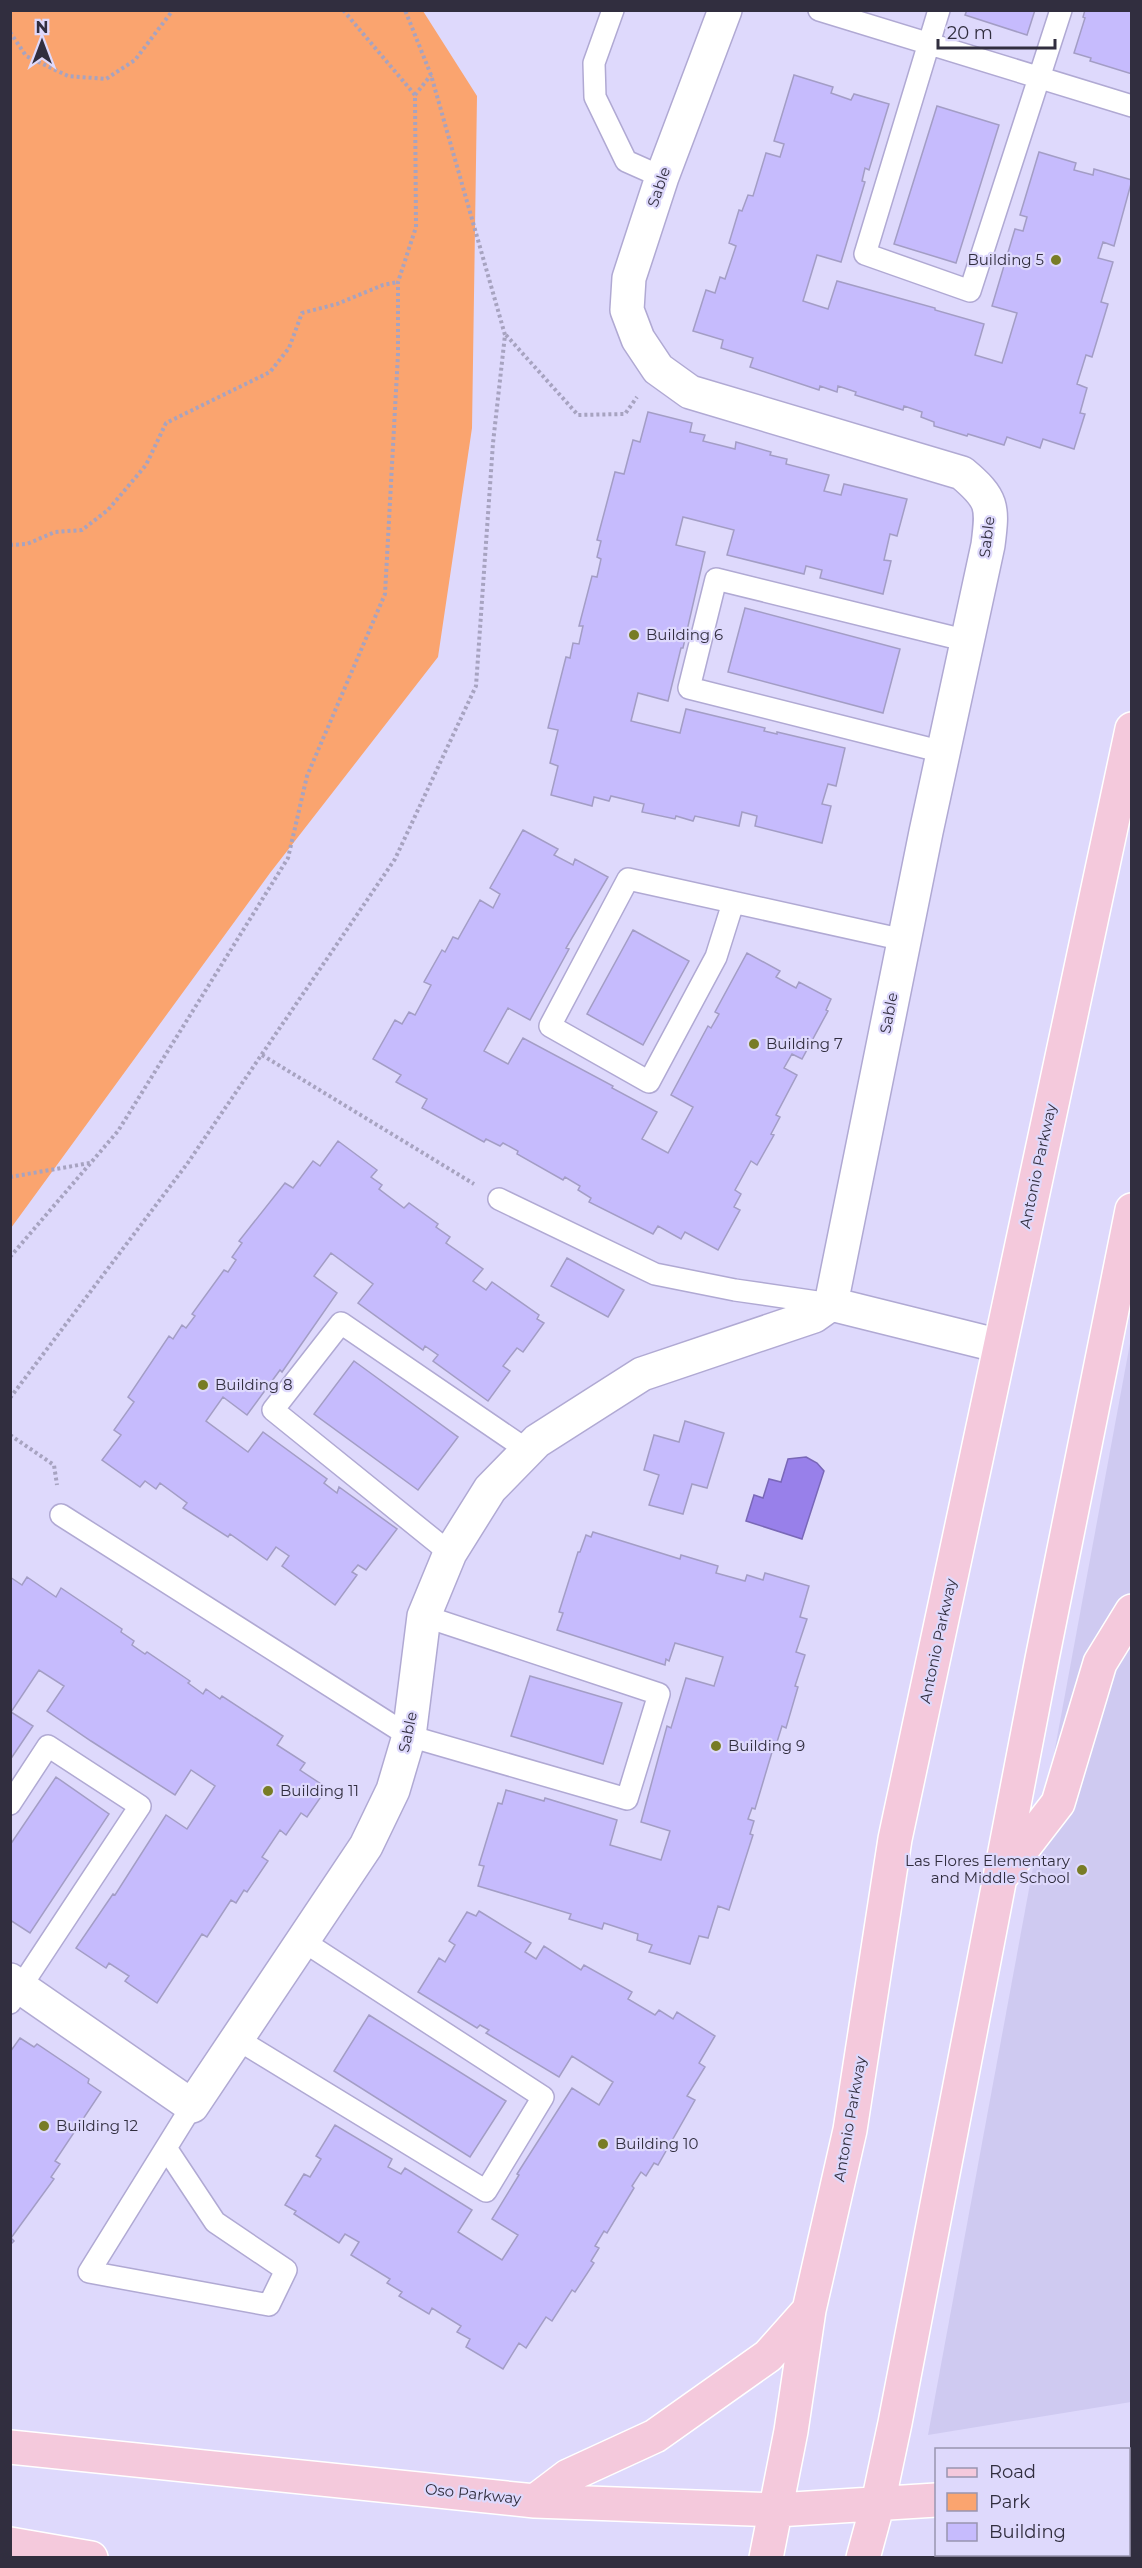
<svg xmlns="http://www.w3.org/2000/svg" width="1142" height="2568" viewBox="0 0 1142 2568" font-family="Montserrat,sans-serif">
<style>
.built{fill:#cfcaf1}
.green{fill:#faa46f}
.water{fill:#9880ea;stroke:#7967b7;stroke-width:1.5}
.building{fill:#c6bbfd;stroke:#a39dc5;stroke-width:1.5}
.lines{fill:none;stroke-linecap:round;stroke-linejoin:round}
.lane-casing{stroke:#b0a9d3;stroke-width:24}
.street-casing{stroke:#b0a9d3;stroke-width:36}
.primary-casing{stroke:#fff;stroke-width:36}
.path{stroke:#a7a3c0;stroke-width:4;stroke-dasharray:3 3;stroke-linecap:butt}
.lane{stroke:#fff;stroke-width:21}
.street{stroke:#fff;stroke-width:33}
.primary{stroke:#f4c9dc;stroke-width:33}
.poi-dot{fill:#787c26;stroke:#ded9fc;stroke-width:2}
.labels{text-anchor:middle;stroke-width:4.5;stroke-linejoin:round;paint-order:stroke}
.street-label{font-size:15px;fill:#312e3f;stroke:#ded9fc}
.poi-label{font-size:15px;fill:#312e3f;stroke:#ded9fc;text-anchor:start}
</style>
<rect width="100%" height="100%" fill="#ded9fc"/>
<path class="built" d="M1131,1338V2402L928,2435Z"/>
<path class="green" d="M11,10L423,11L477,96L472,428L438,657L270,873L11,1228Z"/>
<path class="water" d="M806,1457L817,1463L824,1471L802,1539L746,1521L754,1495L763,1498L769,1479L781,1482L788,1459Z"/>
<path class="building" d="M967,10H1035L1027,35L965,15Z
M1085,10H1132V74L1090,61L1091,58L1074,53L1085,18L1083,17Z
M794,75L833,87L831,93L851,100L854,94L889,104L869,170L865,168L862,181L865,182L841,262L817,255L803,301L828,309L837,281L935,308V310L984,324L975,355L1002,363L1017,313L992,306L1015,229L1023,231L1027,217L1020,215L1039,152L1076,163L1074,170L1093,175L1094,169L1132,180L1114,246L1103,242L1098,258L1113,262L1101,302L1108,304L1092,357L1086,355L1077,384L1087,388L1080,413L1085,414L1074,449L1043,439L1040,448L1007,437L1004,445L968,434L967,436L934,426V422L921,417L922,412L904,406L903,410L855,395L856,392L838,386L837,392L820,386L819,390L750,367L753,358L721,348L723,340L693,331L706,290L715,293L720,277L725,279L736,246L729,243L739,210L742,211L748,195L753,196L766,153L780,157L784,144L774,141Z
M937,106L999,125L956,263L894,244Z
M648,412L692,423L690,432L705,435L703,441L735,449L736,442L771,452L770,455L787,459L786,464L829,475L824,491L841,495L844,484L907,499L897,536L890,534L884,560L891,561L883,594L820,578L822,570L806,566L804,574L727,555L734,530L683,517L676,545L705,552L683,648H681L668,701L638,693L631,721L680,733L686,709L765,728L764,731L777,734V732L845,748L836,786L828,784L822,804L831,806L822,843L755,826L757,816L742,812L739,826L695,816L693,821L676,816L675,819L642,812L644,804L611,796L609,801L594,797L592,806L551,795L558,766L550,763L558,730L548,728L566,657L570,658L573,643L579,644L583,626H579L592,576L597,577L601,559L597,557L601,541L597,540L615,472L624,474L633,440L640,442Z
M745,608L900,649L883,713L728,672Z
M523,830L558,849L554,855L573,865L575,859L608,877L566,948L569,949L530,1020L508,1008L484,1051L508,1064L523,1038L613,1086L612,1088L657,1112L642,1139L668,1153L693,1107L671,1095L708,1026L711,1028L719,1014L715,1012L747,953L780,971L776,977L796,988L799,982L831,999L826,1010L828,1011L802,1059L792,1054L784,1068L797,1075L776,1115L780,1117L771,1134L774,1135L757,1165L751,1161L735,1190L741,1194L734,1207L740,1210L718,1250L685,1232L681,1239L658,1226L653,1234L589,1202L591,1198L578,1190L580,1186L565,1177L563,1180L517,1154L518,1151L503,1143L500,1146L486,1139L484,1142L422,1108L427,1099L396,1082L401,1075L373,1059L395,1020L402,1024L409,1012L415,1015L431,985L424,982L442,950L445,952L453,937L458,939L480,900L493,908L500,894L490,888Z
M633,930L689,961L643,1045L587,1014Z
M338,1141L377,1170L371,1177L382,1185L379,1189L404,1208L409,1203L438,1224L436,1227L450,1237L446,1243L483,1269L473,1281L486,1290L492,1282L539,1315L537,1319L544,1323L523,1352L517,1348L503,1366L510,1371L488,1401L433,1361L438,1355L425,1346L423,1350L358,1303L373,1284L331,1253L314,1276L337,1293L282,1372L280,1370L247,1415L223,1397L206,1421L248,1452L263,1432L327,1479L324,1483L337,1493L339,1487L397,1529L366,1570L358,1565L352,1572L357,1575L335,1605L282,1566L289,1556L276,1547L267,1560L230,1534L228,1537L183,1508L187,1503L160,1483L156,1489L145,1481L140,1487L102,1460L121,1435L114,1430L134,1402L128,1397L169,1336L173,1339L182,1325L186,1328L195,1316L192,1314L224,1270L228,1272L236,1260L232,1257L242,1243L239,1241L285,1183L293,1188L313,1161L320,1166Z
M567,1258L624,1290L608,1317L551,1286Z
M354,1361L458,1437L418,1490L314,1414Z
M685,1421L724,1433L707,1488L692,1484L683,1514L649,1505L659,1475L644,1470L654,1435L679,1442Z
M593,1532L680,1559L681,1555L718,1566L716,1573L745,1581L747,1575L763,1580L765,1573L809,1586L800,1617L807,1619L796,1652L805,1655L795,1686L798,1687L786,1728L782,1726L777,1742L772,1741L769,1750L772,1752L755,1809L752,1808L748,1819L754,1821L750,1834L753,1835L729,1910L718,1906L708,1938L699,1936L690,1964L649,1952L652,1945L637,1940L638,1934L604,1923L602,1929L569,1919L571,1914L478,1886L484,1866L479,1865L498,1803L502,1804L506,1790L544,1801L545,1798L617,1820L610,1845L661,1860L670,1831L641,1822L667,1726L671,1728L686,1678L714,1686L723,1657L675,1643L669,1661L666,1659L665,1665L557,1630L563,1613L559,1612L578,1552H580L586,1535L591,1537Z
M10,1577L22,1585L27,1577L56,1597L61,1588L122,1629L121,1632L134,1641L132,1645L145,1654L147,1652L190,1681L188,1683L203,1694L206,1689L220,1699L222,1696L283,1736L277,1745L305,1763L300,1770L327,1788L307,1817L301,1813L286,1835L280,1830L262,1857L268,1861L247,1892L244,1890L236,1903L231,1900L207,1937L202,1934L157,2003L125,1981L129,1976L109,1963L106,1968L76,1948L113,1894L115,1895L166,1815L187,1829L215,1786L191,1770L175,1795L91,1741L47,1711L64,1686L39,1670L11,1712L33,1726L10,1760Z
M530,1676L622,1703L603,1764L511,1736Z
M56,1777L109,1814L30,1933L10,1920V1845Z
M479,1911L531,1943L525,1952L536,1959L544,1946L581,1970L584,1965L632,1992L628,1999L655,2015L659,2010L673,2019L677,2012L715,2036L699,2063L705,2067L687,2096L695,2100L658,2165L654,2163L646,2176L641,2172L632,2186L634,2188L607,2233L604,2231L595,2246L599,2248L591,2261L594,2263L575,2292L572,2290L552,2321L546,2317L526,2348L519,2343L503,2369L466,2347L470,2339L457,2332L461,2326L432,2308L429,2314L399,2296L402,2292L387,2283L390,2279L351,2255L359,2242L345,2234L339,2243L294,2214L296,2211L285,2205L304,2174L310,2177L321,2159L316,2156L335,2125L392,2159L388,2167L401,2174L405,2168L472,2210L458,2232L502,2260L518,2235L492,2219L519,2175L517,2174L572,2088L599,2105L613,2082L572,2056L559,2077L486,2033L489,2030L480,2025L477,2028L418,1992L439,1958L445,1962L455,1945L449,1941L467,1912L476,1916Z
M369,2015L506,2101L470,2157L334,2071Z
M20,2038L34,2047L37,2044L89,2079L88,2083L101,2092L55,2161L60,2164L51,2177L54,2179L11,2238L14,2241L10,2245V2052Z"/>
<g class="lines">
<g class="lane-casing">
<path id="lane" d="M613,10L594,63L595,97L626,161L662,177
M819,10L1132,106
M939,10L865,254L970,291L1061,10
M943,752L689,688L716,579L968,641
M733,903L716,957L649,1082L550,1026L628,879L904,940
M499,1199L655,1274L735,1290L831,1304
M61,1515L409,1736L627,1799L659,1694L424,1616
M450,1553L273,1410L341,1323L527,1450
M10,1804L48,1746L140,1806L10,2003
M237,2039L486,2191L543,2097L303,1941
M166,2148L215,2222L286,2270L269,2305L89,2272L192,2106"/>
</g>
<g class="street-casing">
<path id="street" d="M831,1304L1000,1346
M10,1980L192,2106L366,1846L393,1790L409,1736L424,1616L450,1553L490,1489L537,1441L642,1374L814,1316L831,1304L926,832L988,545C993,506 993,499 962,473L690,392L658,369L638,339L627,310L629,278L662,177L725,10"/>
</g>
<g class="primary-casing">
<path id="primary" d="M1004,1873L1058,1803L1100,1663L1132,1611
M10,2447L535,2501L777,2510L936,2500
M1128,2486H1132
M535,2501L568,2476L655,2436L768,2356L809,2310
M10,2544L91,2558
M766,2558L791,2431L809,2310L850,2130L895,1839L1132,729
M863,2558L878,2503L895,2423L1042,1659L1132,1210"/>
</g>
<path class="path" d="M10,32L26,56L68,76L106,79L135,60L173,10
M415,95L431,75
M506,335L578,415L625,414L637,397
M10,545L27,544L55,532L82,530L108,510L146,465L166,423L270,372L289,348L302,313L337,304L383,285L398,282
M262,1055L474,1184
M10,1177L90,1163
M10,1257L118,1131L288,858L307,776L385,594L398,354V282L416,227L415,95L343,10
M10,1398L187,1164L395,859L476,686L493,443L505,335L431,75L405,10
M10,1435L54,1465L57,1485"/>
<use href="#lane" class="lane"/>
<use href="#street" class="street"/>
<use href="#primary" class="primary"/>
</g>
<g class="poi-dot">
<circle cx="1056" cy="260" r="6"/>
<circle cx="634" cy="635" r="6"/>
<circle cx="754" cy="1044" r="6"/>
<circle cx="203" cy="1385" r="6"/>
<circle cx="716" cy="1746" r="6"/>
<circle cx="268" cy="1791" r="6"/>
<circle cx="1082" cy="1870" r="6"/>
<circle cx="44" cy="2126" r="6"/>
<circle cx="603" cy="2144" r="6"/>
</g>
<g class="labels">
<g class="street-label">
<text transform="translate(659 187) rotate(-71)" y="5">Sable</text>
<text transform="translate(987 537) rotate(-83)" y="5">Sable</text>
<text transform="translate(889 1013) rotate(-79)" y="5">Sable</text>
<text transform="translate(1038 1166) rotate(-78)" y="5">Antonio Parkway</text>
<text transform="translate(938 1641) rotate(-78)" y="5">Antonio Parkway</text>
<text transform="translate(408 1732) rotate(-78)" y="5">Sable</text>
<text transform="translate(850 2119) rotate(-80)" y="5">Antonio Parkway</text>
<text transform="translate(473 2494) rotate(6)" y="5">Oso Parkway</text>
</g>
<g class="poi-label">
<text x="1044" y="265" text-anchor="end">Building 5</text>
<text x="646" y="640">Building 6</text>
<text x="766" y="1049">Building 7</text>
<text x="215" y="1390">Building 8</text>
<text x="728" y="1751">Building 9</text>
<text x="280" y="1796">Building 11</text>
<text x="1070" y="1866" text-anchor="end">Las Flores Elementary<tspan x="1070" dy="17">and Middle School</tspan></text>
<text x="56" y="2131">Building 12</text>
<text x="615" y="2149">Building 10</text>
</g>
</g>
<rect width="1142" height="2568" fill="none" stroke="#312e3f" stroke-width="24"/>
<rect x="935" y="2448" width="195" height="108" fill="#ded9fc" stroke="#9995b0" stroke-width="1.5"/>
<rect x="947" y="2468" width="30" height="9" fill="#f4c9dc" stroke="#9995b0" stroke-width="1.5"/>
<text x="989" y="2478" font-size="18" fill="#312e3f">Road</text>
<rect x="947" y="2493" width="30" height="18" fill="#faa46f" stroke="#9995b0" stroke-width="1.5"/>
<text x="989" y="2508" font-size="18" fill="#312e3f">Park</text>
<rect x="947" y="2523" width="30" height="18" fill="#c6bbfd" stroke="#9995b0" stroke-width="1.5"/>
<text x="989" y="2538" font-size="18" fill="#312e3f">Building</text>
<g transform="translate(42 42)" stroke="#ded9fc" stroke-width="4.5" paint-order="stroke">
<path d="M0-4.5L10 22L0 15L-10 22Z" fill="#312e3f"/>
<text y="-9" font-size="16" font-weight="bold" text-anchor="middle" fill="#312e3f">N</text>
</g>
<path d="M938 39v9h117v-9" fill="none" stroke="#312e3f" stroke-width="3"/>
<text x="947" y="39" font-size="18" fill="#312e3f" stroke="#ded9fc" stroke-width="4.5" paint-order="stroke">20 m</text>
</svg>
